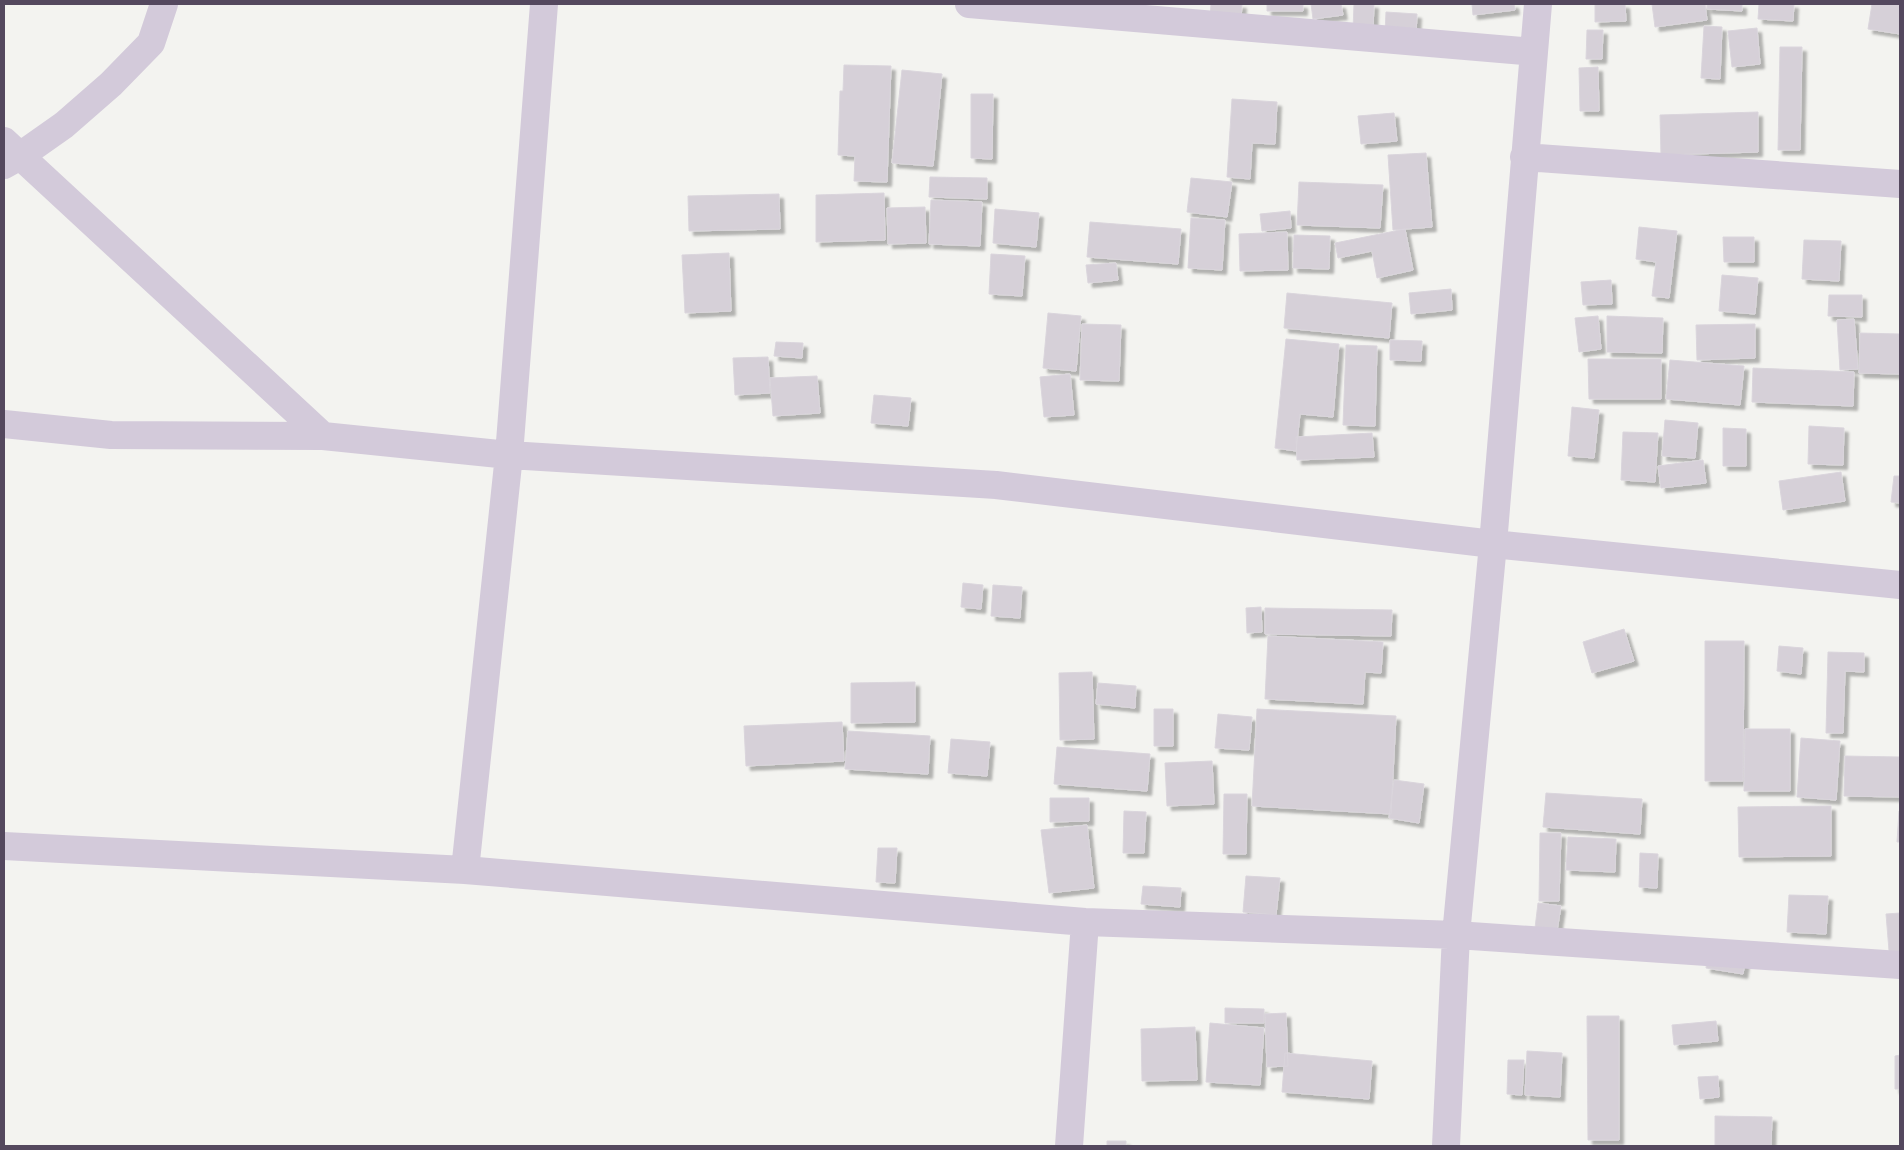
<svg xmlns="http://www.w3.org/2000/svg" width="1904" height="1150" viewBox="0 0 1904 1150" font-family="'Fira Sans Condensed',sans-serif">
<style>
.building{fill:#d6d0d8;stroke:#dad5dc;filter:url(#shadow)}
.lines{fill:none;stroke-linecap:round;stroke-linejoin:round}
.street{stroke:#d3cada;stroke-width:28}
</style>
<defs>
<filter id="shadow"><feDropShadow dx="4.5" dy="4.5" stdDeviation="1" flood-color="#0004"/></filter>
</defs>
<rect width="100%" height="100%" fill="#f3f3f0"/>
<path class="building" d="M1211,4H1242L1241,20L1210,18Z
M1267,4H1303V11H1267Z
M1311,4H1341L1343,15L1313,19Z
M1354,4H1374L1373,30H1353Z
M1472,4H1514L1515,10L1473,15Z
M1595,4H1625L1626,21L1595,22Z
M1652,4H1705L1707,20L1655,27Z
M1707,4H1742V11L1707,9Z
M1759,4H1794L1793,21L1758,19Z
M1872,4H1900V34L1868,29Z
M1386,12L1417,14L1416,35L1385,33Z
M1704,26L1722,27L1720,79L1701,78Z
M1757,28L1760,64L1732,67L1728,31Z
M1587,30H1603L1602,59H1586Z
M1780,47H1802L1800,150H1778Z
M844,65L891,66L887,182L854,181L855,156L838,155L840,91H843Z
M1598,67L1599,111H1580L1579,68Z
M902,70L942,74L933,166L892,163Z
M971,94H993L992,159L971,158Z
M1232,99L1277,102L1275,144L1252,143L1250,179L1227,177Z
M1758,112V152L1661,155L1660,115Z
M1394,113L1397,141L1361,144L1358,116Z
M1426,153L1432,227L1393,230L1388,155Z
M930,177L987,178V199L929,197Z
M1191,178L1232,182L1227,217L1187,212Z
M1299,182L1383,185L1380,228L1297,225Z
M884,193L885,240L816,242V195Z
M779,194L780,229L689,231L688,196Z
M931,200L982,202L980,246L929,244Z
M925,207L926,243L888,244L887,208Z
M995,209L1039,213L1036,247L993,243Z
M1290,211L1291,228L1262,231L1260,214Z
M1191,218L1225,220L1222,270L1188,268Z
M1090,222L1181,229L1178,264L1087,257Z
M1639,227L1677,231L1669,298L1652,296L1656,262L1636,259Z
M1405,229L1413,270L1377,278L1372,251L1338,258L1335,243Z
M1287,232L1288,270L1240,271L1239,234Z
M1294,235L1330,236L1329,269L1293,268Z
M1723,237H1754V262H1724Z
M1804,240L1841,241L1839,281L1802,279Z
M729,253L731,311L685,313L682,255Z
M991,254L1025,256L1022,296L989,294Z
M1116,263L1118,280L1088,283L1086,265Z
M1722,275L1758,278L1755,314L1719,311Z
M1611,280L1612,304L1583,305L1581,282Z
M1451,289L1452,310L1411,314L1409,293Z
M1287,293L1392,303L1389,338L1284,328Z
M1829,295H1862V317L1828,316Z
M1048,313L1081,316L1076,371L1043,368Z
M1598,316L1601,349L1579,352L1575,318Z
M1607,316L1663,318L1662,353L1607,352Z
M1854,319L1858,369L1840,370L1837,320Z
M1082,324L1121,325L1119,381L1080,380Z
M1755,324V358L1697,360L1696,325Z
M1860,333L1900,334V374L1859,373Z
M1286,339L1339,344L1333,417L1300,414L1296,451L1275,448Z
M1390,340L1422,341L1421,361L1390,360Z
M776,342L803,343L802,358L774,356Z
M1346,345L1377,346L1375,426L1343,425Z
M768,357L770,393L735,395L733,358Z
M1588,359H1661V399H1589Z
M1670,360L1744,366L1740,405L1666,399Z
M1753,368L1854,372L1853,406L1752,402Z
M1070,374L1074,415L1044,417L1040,377Z
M817,376L820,413L773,416L770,378Z
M874,395L911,398L908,426L871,423Z
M1572,407L1599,410L1594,458L1568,456Z
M1665,420L1698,423L1695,458L1662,456Z
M1809,426L1844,428L1843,465L1808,464Z
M1723,428L1746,429V466H1723Z
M1623,432L1658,433L1655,482L1621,480Z
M1372,433L1374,457L1297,460L1296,437Z
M1703,460L1706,483L1661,488L1658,466Z
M1841,472L1845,501L1783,510L1779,481Z
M1894,476H1900V503L1891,502Z
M963,583L983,585L981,609L961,607Z
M993,585L1022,587L1020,618L991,616Z
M1261,607L1262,632L1247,633L1246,608Z
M1265,608L1392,610L1391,636L1265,634Z
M1624,629L1634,661L1592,673L1583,642Z
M1268,636L1383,642L1381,673L1365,672L1363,704L1265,699Z
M1705,641H1744L1743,781H1705Z
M1779,646L1803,648L1801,674L1777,671Z
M1828,652L1864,653V672L1845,671L1843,733H1826Z
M1092,672L1094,739L1060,740L1059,673Z
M915,682V722L851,723V683Z
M1098,683L1136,686L1135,708L1096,704Z
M1154,709H1173V746H1154Z
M1257,709L1396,716L1391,814L1252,806Z
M1218,714L1252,717L1249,750L1215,748Z
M842,722L844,761L746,766L744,726Z
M1745,729H1790V791H1744Z
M848,731L930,736L928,774L845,769Z
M1801,738L1840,741L1836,800L1797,797Z
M951,739L990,742L987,776L948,773Z
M1057,747L1150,754L1147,791L1054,784Z
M1845,756L1900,757V797L1844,796Z
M1212,761L1214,804L1167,806L1165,763Z
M1394,780L1424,784L1419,823L1389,818Z
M1546,793L1642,799L1640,834L1543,827Z
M1224,794H1247L1246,854H1223Z
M1050,798H1089V821L1050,822Z
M1831,806V856L1739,857L1738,807Z
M1124,811L1146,812L1144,853H1123Z
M1899,811H1900V842H1897Z
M1087,825L1094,888L1049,893L1041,830Z
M1540,833H1561L1559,901H1539Z
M1568,837L1616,839L1615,872L1566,870Z
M878,848H897L895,883L876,882Z
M1640,853L1658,854L1657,888L1639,887Z
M1246,876L1280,878L1276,915L1243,912Z
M1143,886L1181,888L1180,907L1141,904Z
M1789,895L1828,896L1826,934L1787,932Z
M1538,903L1561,906L1557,931L1535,928Z
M1900,913V962L1890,963L1886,914Z
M1709,945L1747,950L1743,974L1706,968Z
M1225,1008L1264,1009V1023H1225Z
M1286,1013L1288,1066L1267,1067L1265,1014Z
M1587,1016H1619V1140H1588Z
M1716,1021L1718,1041L1674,1045L1672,1025Z
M1210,1023L1264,1028L1260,1085L1206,1082Z
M1195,1027L1197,1080L1142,1081L1141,1029Z
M1527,1051L1562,1053L1560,1097L1525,1095Z
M1285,1053L1372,1061L1369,1099L1282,1092Z
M1900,1055V1089H1895V1056Z
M1508,1060H1524L1522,1095L1507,1094Z
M1718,1076L1719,1097L1700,1099L1698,1077Z
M1715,1116L1772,1117L1771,1146H1715Z
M1107,1141H1126V1146H1107Z"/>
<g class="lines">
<path class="street" d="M969,4L1534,52
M4,141L323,436
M1524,157L1900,184
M4,165L20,156L64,125L111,84L151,43L164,4
M4,424L111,435L323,436L509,455L996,485L1493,544L1900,585
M4,846L465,870L1085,922L1456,935L1900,965
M465,870L509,455L544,4
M1069,1146L1085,922
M1446,1146L1456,935L1493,544L1538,4"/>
</g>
<rect width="1904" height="1150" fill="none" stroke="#54485e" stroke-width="10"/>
</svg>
